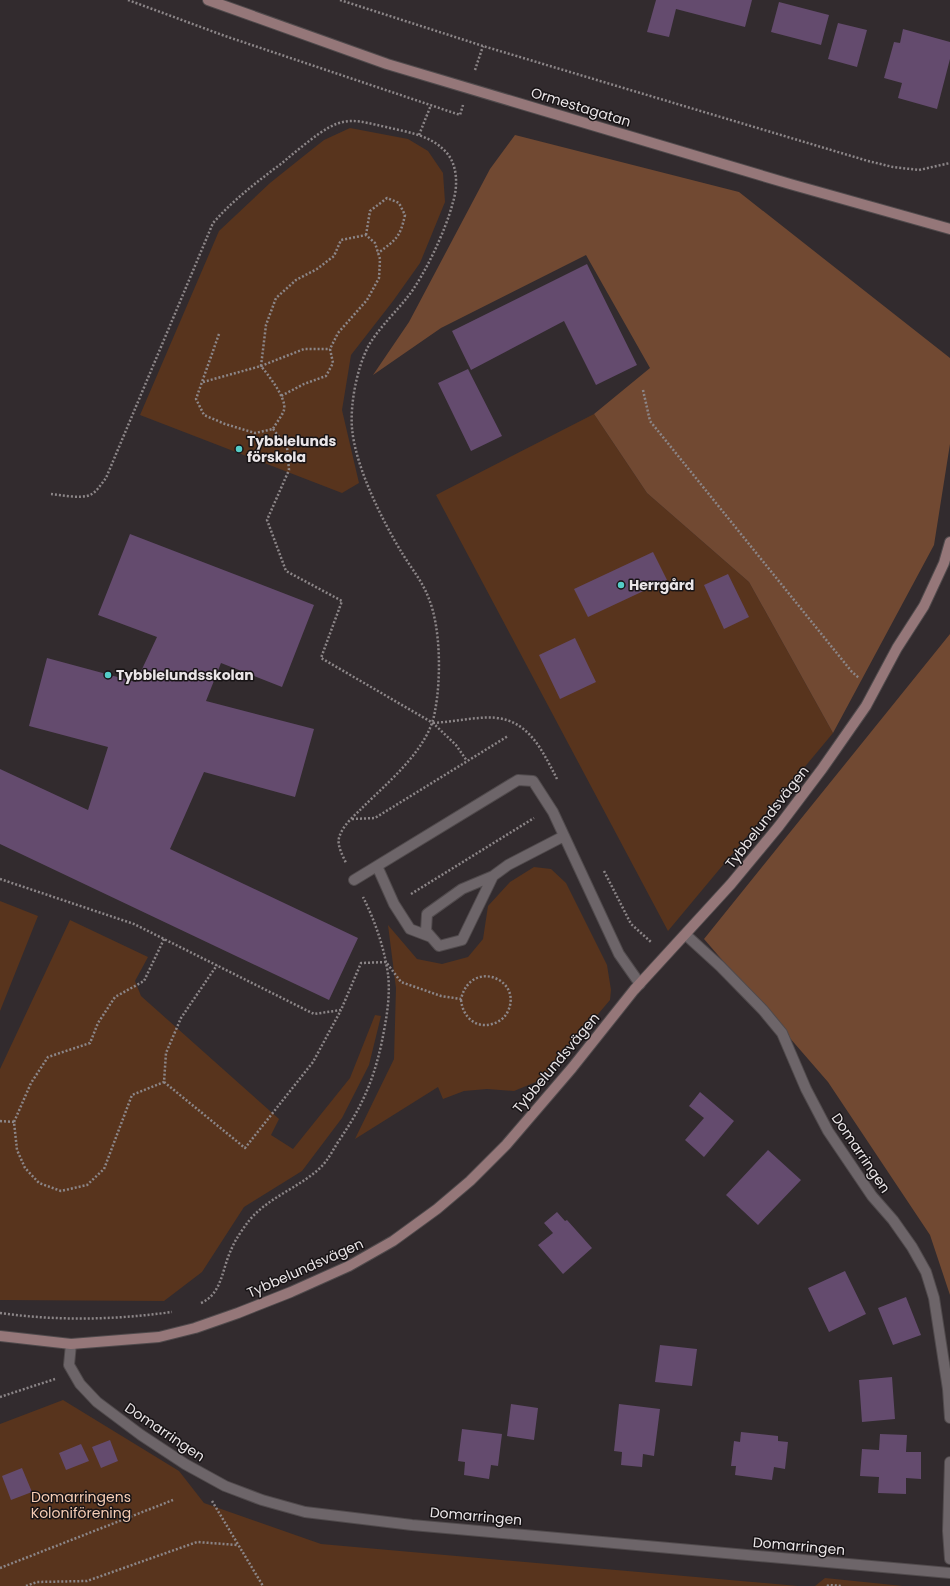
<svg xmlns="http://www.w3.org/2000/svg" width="950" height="1586" viewBox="0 0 950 1586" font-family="Poppins,sans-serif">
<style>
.green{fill:#58341d}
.forest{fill:#714932}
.building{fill:#644b6e}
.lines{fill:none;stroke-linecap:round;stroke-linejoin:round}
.lane-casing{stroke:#504a4c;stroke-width:12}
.street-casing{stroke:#504a4c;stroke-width:12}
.secondary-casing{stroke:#504a4c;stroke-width:12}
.path{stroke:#8c8688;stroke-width:2.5;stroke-dasharray:2 2;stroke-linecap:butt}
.lane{stroke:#6d6569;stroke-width:10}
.street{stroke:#6d6569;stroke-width:10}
.secondary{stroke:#957779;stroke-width:10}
.poi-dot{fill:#54cdc8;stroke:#181416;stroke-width:1.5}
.labels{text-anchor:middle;stroke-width:3;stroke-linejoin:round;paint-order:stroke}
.street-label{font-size:14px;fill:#eae5e7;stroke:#181416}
.poi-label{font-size:14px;font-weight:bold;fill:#eae5e7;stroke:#181416;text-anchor:start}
.park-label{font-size:14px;fill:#f6cdb5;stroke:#181416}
</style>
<rect width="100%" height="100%" fill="#322b2e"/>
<path class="green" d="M350,128L408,139L428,151L443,173L445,202L420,263L393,301L351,355L342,410L359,483L342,493L140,415L219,231L270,183L305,155L324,140Z
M594,414L647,493L749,582L833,733L668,931L436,495Z
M534,867L551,869L566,883L607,965L611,990L610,1000L543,1079L514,1091L487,1089L464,1091L443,1099L438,1087L355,1139L394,1059L396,988L388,925L417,959L442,964L468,957L483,939L488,906L510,882Z
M0,901L38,916L0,1011Z
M70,920L148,957L135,981L141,996L279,1119L271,1135L293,1149L350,1078L375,1015L381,1016L369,1065L342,1118L302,1171L244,1207L202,1272L164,1301L0,1300V1069Z
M63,1400L179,1471L204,1503L321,1544L798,1586H0V1424Z
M825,1578L903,1586H815Z"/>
<path class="forest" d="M515,135L739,192L950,358V444L934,545L833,733L749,582L647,493L594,414L650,368L586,255L441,328L373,375L409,322L490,169Z
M950,634V1295L930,1235L828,1082L704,939Z"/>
<path class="building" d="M656,0H752L745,27L676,9L669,37L647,32Z
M779,2L829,15L821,45L771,32Z
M838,23L867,30L857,67L828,59Z
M903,29L950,42V59L937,109L898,98L902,83L884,78L894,42L900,43Z
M587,264L637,365L596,385L564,321L471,370L452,331Z
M468,369L502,436L471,451L438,383Z
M130,534L314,605L282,687L221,663L206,701L314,729L295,797L204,772L170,849L358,938L329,1000L0,844V769L88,810L108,747L29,726L47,658L136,682L157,637L98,615Z
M653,552L667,580L588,617L574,589Z
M728,574L749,617L724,629L704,585Z
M575,638L596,682L560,699L539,655Z
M700,1092L734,1121L704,1157L685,1140L704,1118L689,1106Z
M768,1150L801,1180L758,1225L726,1195Z
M557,1212L565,1221L567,1220L592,1248L563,1274L538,1245L553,1233L544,1223Z
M845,1271L866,1314L829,1332L808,1288Z
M906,1297L921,1335L893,1345L878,1308Z
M660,1345L697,1349L692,1386L655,1382Z
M892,1377L895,1419L862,1422L859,1380Z
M511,1404L538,1408L534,1440L507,1436Z
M619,1404L660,1409L654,1456L643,1454L642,1467L621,1465L622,1452L614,1451Z
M462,1429L502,1434L498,1466L491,1465L489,1479L464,1475L465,1462L458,1461Z
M741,1432L778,1436V1441L788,1442L785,1469L774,1467L772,1480L735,1475L736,1466H731L734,1441L740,1442Z
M880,1434L907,1435L906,1452H921V1479L906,1478V1494L878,1493L879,1477L860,1476L862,1449L879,1450Z
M110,1440L118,1461L101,1468L92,1447Z
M81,1444L89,1461L66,1470L59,1453Z
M22,1468L32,1492L11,1500L2,1476Z"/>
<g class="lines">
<g class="lane-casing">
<path id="lane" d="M377,866L394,904L410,929L431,937
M493,876L462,940L439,946L426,931L427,914L462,889L493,876L508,865L564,836
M354,880L518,780L533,781L553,812L619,954L640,984"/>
</g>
<g class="street-casing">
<path id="street" d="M686,935L720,966L763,1010L782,1033L806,1089L828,1131L872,1196L893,1220L912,1247L926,1272L934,1298L948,1389L950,1418
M71,1344L69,1365L80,1384L97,1402L141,1435L185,1464L225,1486L262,1500L305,1512L412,1525L950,1573
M950,1462L948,1531L950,1559"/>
</g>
<g class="secondary-casing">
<path id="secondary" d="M208,0L387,64L790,184L950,229
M0,1336L71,1344L159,1337L195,1328L238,1313L291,1292L349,1266L393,1241L437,1209L470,1181L506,1145L572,1068L634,990L731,884L779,826L822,769L866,706L897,648L924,606L944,563L950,542"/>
</g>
<path class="path" d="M128,0L225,36L460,115L463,105
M340,0L483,46L868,161L893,167L919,170L950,163
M475,70L483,46
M419,135L431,105
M366,235L370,211L387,198L399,203L405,215C400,237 397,239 378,253
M219,334L196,399L204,415L225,424L255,433L273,429C276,423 282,416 284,410C287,398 268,375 261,366L266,325L276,298L296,280L317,269L334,256L341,240L366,235L375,243L380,259L379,278L367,300L338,333L330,349L333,363L326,376L304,384L281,396
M203,382L261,366L304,349H330
M643,390L650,421L852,672L859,678
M273,429L287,447L289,470L267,520L286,571L342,601L321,658L433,723L456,745L467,761
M51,494C61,495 81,499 90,495C97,492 101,484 106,478L213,223C234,199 257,182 282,163C294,153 307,142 320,133C346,115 358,121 386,127C407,132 430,135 445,151C458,164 458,186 453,202C446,230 424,277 406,299C394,314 379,328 369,345C357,367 350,404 352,428C355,466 382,520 402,553C411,568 423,582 429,599C441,629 441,680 435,711C429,749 388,782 362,808C354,816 342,826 339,838C337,846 343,856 346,863
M433,723C449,722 464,719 479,718C525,713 539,744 557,779
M352,819L375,818L508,736
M604,871L631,924L651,942
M0,879L134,924L314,1014L341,1010L361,963L386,962L401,982L441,996L461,999C471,958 523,979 508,1011C505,1018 499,1022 492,1024C474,1029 462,1015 461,999
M411,894L534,818
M164,939L144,981L115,997L98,1023L90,1043L48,1057L31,1083L14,1122L17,1150L25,1168L39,1183L61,1191L87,1185L104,1169L132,1095L164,1082L166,1053L181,1018L217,965
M164,1082L245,1148L313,1062L341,1010
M0,1121L14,1122
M201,1303C222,1294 222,1269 231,1250C235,1240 242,1230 248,1222C267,1197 302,1187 323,1165C329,1158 333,1150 338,1142C365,1103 377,1072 385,1025C388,1009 390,990 388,974C384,947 375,921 363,897
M0,1313C57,1321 114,1320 172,1312
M0,1397L55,1379
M212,1501L263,1586
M0,1568L173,1500
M26,1586L37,1582L87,1581L197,1542L237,1545
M827,1586L829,1585L842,1586"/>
<use href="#lane" class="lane"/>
<use href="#street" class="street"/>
<use href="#secondary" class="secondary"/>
</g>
<g class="poi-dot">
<circle cx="239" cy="449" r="4"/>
<circle cx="621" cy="585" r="4"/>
<circle cx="108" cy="675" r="4"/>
</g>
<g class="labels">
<g class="street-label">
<text transform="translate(581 107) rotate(17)" y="5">Ormestagatan</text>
<text transform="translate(767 817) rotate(-52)" y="5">Tybbelundsvägen</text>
<text transform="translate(556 1063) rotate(-50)" y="5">Tybbelundsvägen</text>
<text transform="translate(861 1153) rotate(56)" y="5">Domarringen</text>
<text transform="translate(305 1268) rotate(-24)" y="5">Tybbelundsvägen</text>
<text transform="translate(165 1432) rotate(34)" y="5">Domarringen</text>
<text transform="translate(476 1516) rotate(5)" y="5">Domarringen</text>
<text transform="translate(799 1546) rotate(5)" y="5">Domarringen</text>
</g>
<g class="poi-label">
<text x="247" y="446">Tybblelunds<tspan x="247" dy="16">förskola</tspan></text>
<text x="629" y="590">Herrgård</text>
<text x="116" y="680">Tybblelundsskolan</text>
</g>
<g class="park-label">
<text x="81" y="1502">Domarringens<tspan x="81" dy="16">Koloniförening</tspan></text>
</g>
</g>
</svg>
